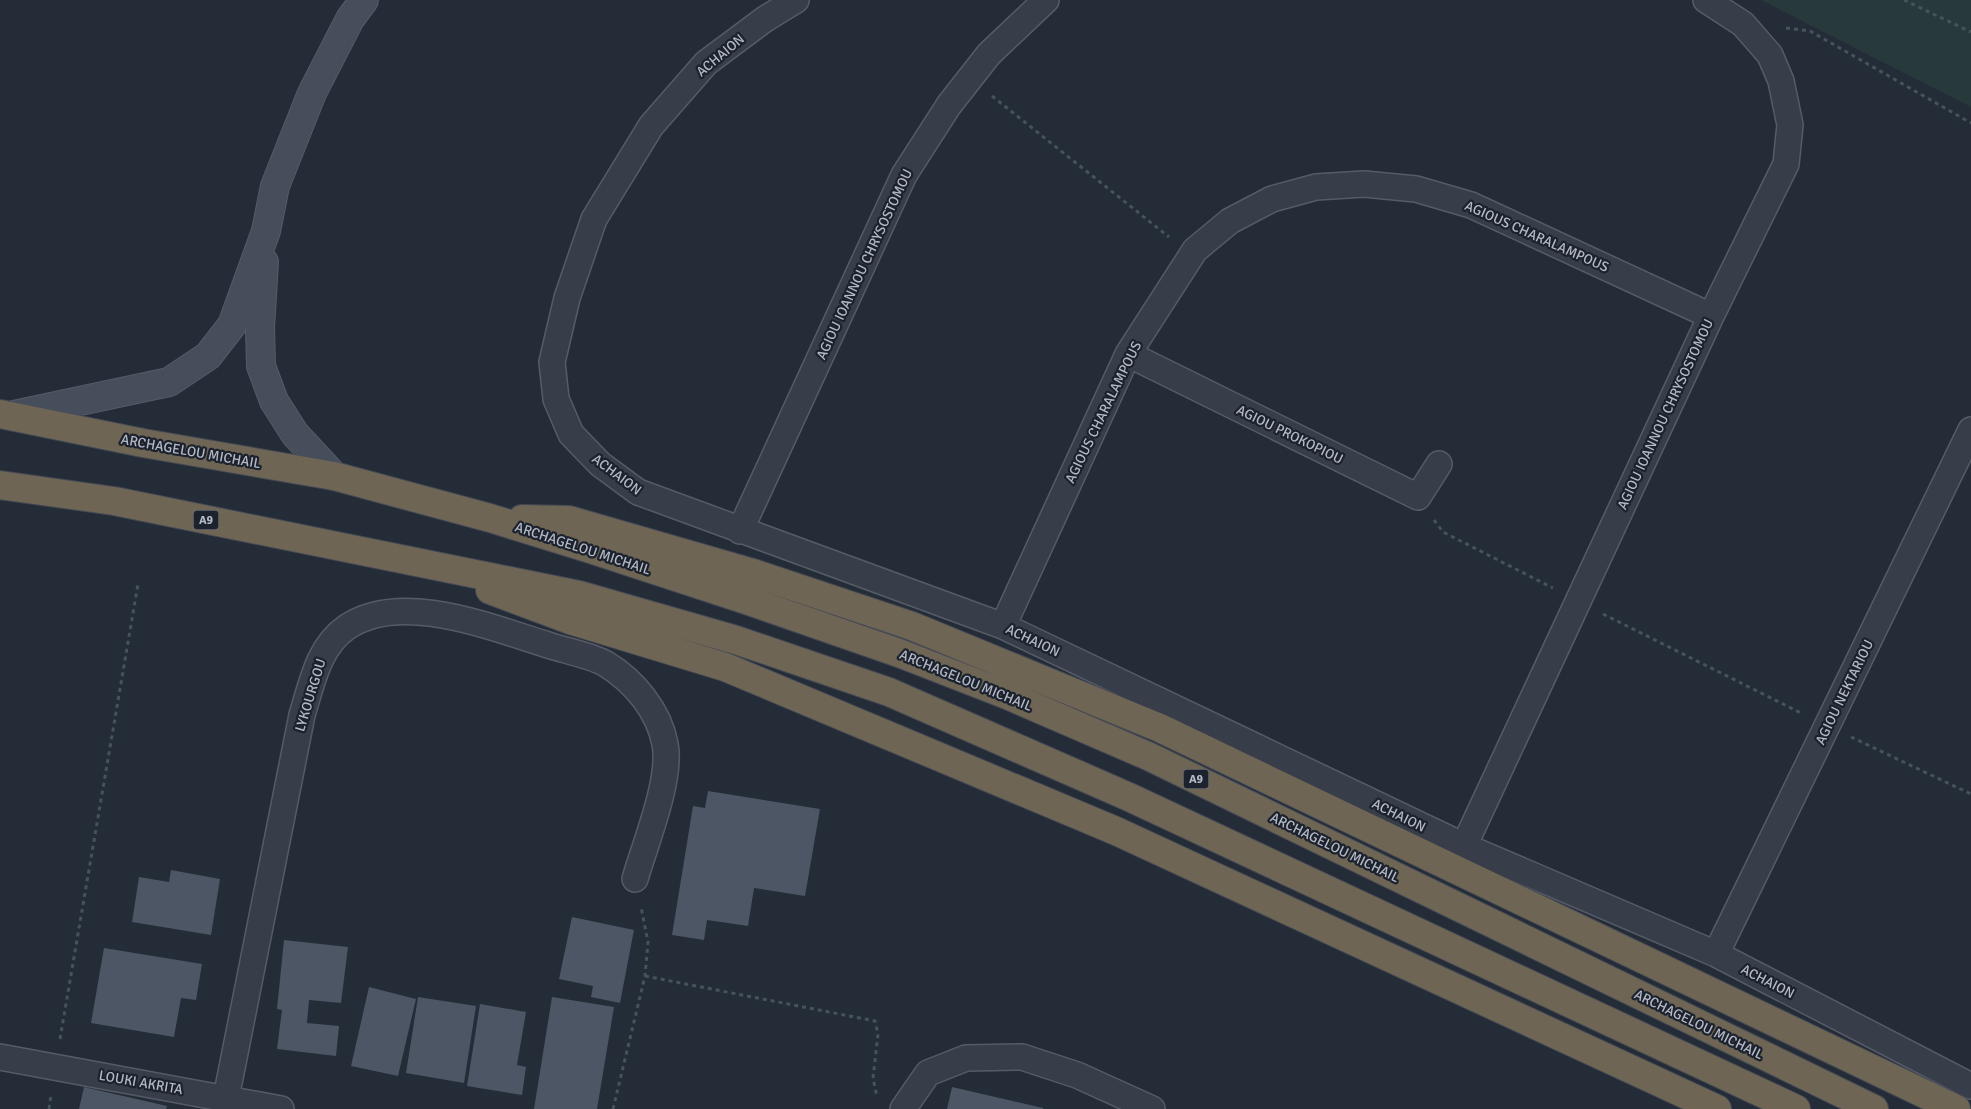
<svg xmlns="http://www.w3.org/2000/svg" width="1971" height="1109" viewBox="0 0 1971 1109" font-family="Signika,sans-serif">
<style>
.green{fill:#27393a}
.building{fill:#4c5664}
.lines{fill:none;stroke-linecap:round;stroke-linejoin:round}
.street-casing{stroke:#565c67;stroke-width:28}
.secondary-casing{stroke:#565c67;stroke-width:30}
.highway-casing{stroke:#434954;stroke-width:30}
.path{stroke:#445457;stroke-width:3;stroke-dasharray:4 4;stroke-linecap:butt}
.street{stroke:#373e49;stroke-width:25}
.secondary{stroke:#464d5b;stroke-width:28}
.highway{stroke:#6e6555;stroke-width:28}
.labels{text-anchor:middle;stroke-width:4.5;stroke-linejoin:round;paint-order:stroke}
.shield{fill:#1d232e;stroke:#868c98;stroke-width:1}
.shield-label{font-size:12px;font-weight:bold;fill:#b3b9c5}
.street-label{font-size:14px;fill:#b3b9c5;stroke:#1d232e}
</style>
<rect width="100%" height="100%" fill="#242c38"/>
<path class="green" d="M1761,0H1971V107Z"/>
<path class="building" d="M708,791L820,809L805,896L754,888L748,926L707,920L704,940L672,935L693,806L705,808Z
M171,870L220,879L211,935L132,922L139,877L169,882Z
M572,917L634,930L620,1003L591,997L593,986L559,979Z
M284,940L348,947L341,1003L309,1000L307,1023L339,1026L336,1056L277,1049L282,1010L277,1009Z
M104,948L202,964L196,1000L181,998L174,1037L91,1023Z
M369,987L416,999L398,1076L351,1066Z
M418,997L476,1006L464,1083L406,1073Z
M552,997L614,1007L597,1109H534Z
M480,1004L526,1012L517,1065L526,1067L522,1095L467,1086Z
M84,1087L167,1106L166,1109H79Z
M952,1087L1043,1108V1109H947Z"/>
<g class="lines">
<g class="street-casing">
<path id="street" d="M796,0L765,19L706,63L651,126L594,219L567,298L552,362L556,399L571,434L600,464L638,492L1003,626L1464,846L1716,954L1971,1086
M1128,354L1418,497L1439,464
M740,531L904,175L949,105L989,54L1046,0
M1003,626L1128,354L1195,250L1230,221L1272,199L1316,187L1364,184L1416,189L1471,205L1711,316
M1464,846L1711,316L1786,164L1790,125L1781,81L1770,55L1743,24L1706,0
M1716,954L1971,430
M0,1057L281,1109
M226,1098L302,715C312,683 318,647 347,627C402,590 492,628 548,645C563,650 593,656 606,664C634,681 659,711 665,744C672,779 645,844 635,879
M903,1109L928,1073L966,1058L1022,1057L1077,1075L1152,1109"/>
</g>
<g class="secondary-casing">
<path id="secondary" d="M264,262L260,328L261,366L274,401L295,434L334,476
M14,415L169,382L208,356L232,325L266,231L275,186L312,93L350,19L364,0"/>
</g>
<g class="highway-casing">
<path id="highway" d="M0,414L143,443L334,476L490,518L590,549L746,600L899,653L1007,695L1148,756L1874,1109
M0,485L114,501L579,595L736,640L889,692L1129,797L1796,1109
M522,519L569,520L756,574L912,626L1160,728L1956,1109
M490,590L570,620L725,667L1116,831L1717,1109"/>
</g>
<path class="path" d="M1904,0L1971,32
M1786,28L1810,31L1971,123
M992,96L1169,237
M1434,520L1443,532L1553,588
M1603,614L1803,714
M1851,737L1971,794
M645,976L875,1021L878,1034L873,1078L877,1097
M60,1039L138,584
M49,1109L51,1095
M613,1109L645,976L648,942L641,907"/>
<use href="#street" class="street"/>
<use href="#secondary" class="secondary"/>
<use href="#highway" class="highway"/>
</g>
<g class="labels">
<g class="shield">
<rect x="193.5" y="510.5" width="25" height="19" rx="4"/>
<rect x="1183.5" y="769.5" width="25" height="19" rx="4"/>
</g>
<g class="shield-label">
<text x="206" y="524">A9</text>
<text x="1196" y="783">A9</text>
</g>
<g class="street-label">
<text transform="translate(720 55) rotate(-40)" y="5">ACHAION</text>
<text transform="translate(1537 236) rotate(24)" y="5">AGIOUS CHARALAMPOUS</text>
<text transform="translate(864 264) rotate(-65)" y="5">AGIOU IOANNOU CHRYSOSTOMOU</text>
<text transform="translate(1103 412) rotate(-64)" y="5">AGIOUS CHARALAMPOUS</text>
<text transform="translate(1665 414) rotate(-65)" y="5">AGIOU IOANNOU CHRYSOSTOMOU</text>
<text transform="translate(1290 434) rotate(26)" y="5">AGIOU PROKOPIOU</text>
<text transform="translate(191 451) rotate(10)" y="5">ARCHAGELOU MICHAIL</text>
<text transform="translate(617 474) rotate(37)" y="5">ACHAION</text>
<text transform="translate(583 548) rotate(18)" y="5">ARCHAGELOU MICHAIL</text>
<text transform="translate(1033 640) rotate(25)" y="5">ACHAION</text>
<text transform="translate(966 680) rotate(22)" y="5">ARCHAGELOU MICHAIL</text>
<text transform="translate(1844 692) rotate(-64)" y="5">AGIOU NEKTARIOU</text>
<text transform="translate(310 695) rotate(-73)" y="5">LYKOURGOU</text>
<text transform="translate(1399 815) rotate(26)" y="5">ACHAION</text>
<text transform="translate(1335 847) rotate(26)" y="5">ARCHAGELOU MICHAIL</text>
<text transform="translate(1768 981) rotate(27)" y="5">ACHAION</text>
<text transform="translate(1699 1024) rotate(26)" y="5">ARCHAGELOU MICHAIL</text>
<text transform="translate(141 1082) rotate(10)" y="5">LOUKI AKRITA</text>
</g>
</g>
</svg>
